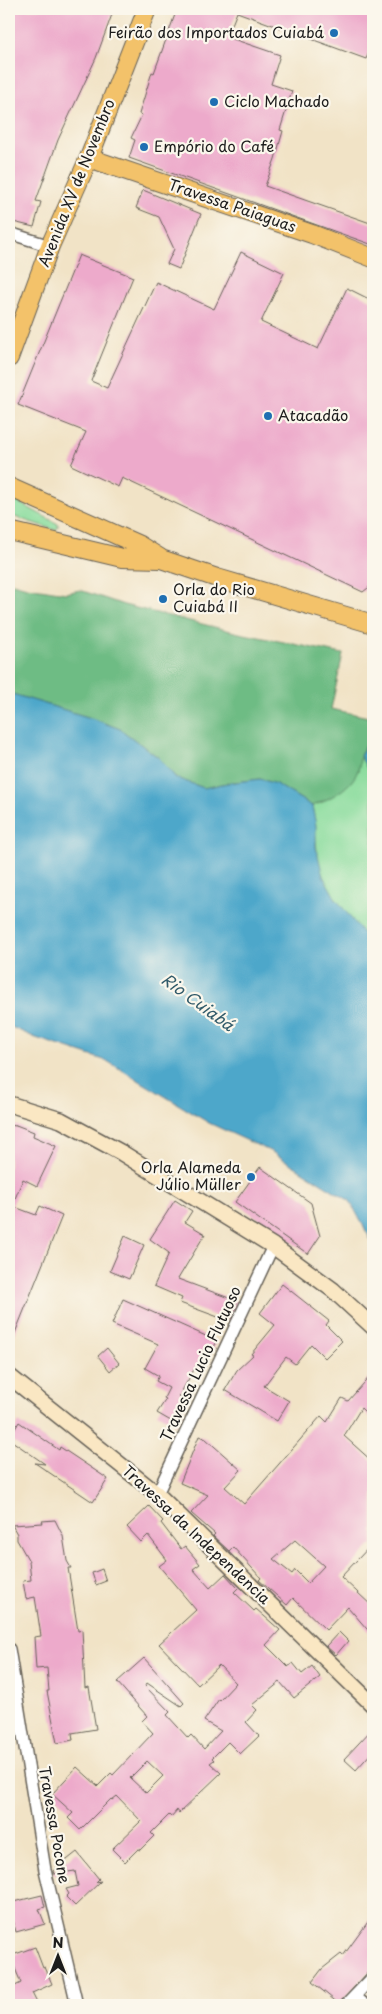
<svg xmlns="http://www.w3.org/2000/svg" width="382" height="2014" viewBox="0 0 382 2014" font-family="'Playpen Sans',sans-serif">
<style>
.green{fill:#89dc9c;stroke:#527c5c}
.forest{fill:#6ebc84;stroke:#456c50}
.water{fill:#4da7ca;stroke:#346273}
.building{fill:#edaacb;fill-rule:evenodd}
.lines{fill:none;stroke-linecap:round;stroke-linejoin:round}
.minor-casing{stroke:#676258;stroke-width:14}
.secondary-casing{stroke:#676258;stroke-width:18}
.primary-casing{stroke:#676258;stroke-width:20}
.minor{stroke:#fff;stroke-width:11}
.secondary{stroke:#fae7c3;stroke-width:15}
.primary{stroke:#f3c26a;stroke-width:18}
.poi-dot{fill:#1f6fb2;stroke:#fbf7ec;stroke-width:2}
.labels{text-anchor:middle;stroke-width:4.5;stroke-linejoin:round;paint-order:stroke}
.poi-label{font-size:15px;fill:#1c1c1c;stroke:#fbf7ec;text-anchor:start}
.street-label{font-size:15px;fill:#1c1c1c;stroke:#fbf7ec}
.water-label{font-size:16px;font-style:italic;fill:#325b6a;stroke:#fbf7ec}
</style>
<rect width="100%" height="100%" fill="#fbf7ec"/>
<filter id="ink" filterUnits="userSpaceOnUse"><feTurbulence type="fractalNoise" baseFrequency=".02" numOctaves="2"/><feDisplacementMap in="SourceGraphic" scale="10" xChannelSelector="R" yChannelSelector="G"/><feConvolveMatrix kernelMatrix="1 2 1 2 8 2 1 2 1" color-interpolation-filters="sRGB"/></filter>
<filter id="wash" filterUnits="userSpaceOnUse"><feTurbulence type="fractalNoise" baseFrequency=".0096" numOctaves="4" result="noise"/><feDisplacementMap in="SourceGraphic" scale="20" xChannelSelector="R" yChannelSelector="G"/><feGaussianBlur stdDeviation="1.12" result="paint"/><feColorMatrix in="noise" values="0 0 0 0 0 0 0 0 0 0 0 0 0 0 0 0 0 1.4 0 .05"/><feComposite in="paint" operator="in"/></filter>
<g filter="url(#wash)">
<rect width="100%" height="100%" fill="#f1e3c6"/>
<path class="green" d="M9,497L58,524V528L55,530L9,515Z
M360,756L373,778V946C356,925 333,901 323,876C314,853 317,829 312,806L323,802L358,771Z"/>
<path class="forest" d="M9,582L27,587L66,593L80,590L124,605L239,633L343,654L331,709L373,718C373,736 367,739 361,754C359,759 360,765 358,770C352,788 329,799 312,806L276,784L260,779L227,783L204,788L176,778L159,758L120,729L91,718L9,693Z"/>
<path class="water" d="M9,693L91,718L120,729L159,758L176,778L204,788L227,783L260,779L276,784L312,806L316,825V847L323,876L336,899L373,946V1244L350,1201L272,1152L209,1123L107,1061L36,1038L9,1026Z
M373,732V778L360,756Z"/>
<g id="blocks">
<path class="building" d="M9,9H114L96,58L58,140L36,201L41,202L34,227L9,221Z
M177,9H373V43L366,59L237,12L227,37L280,55L271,84L292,91L280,130L283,131L275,159L265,186L373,224V245L129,158L135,140L131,138L142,115L139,114L152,72L154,73Z
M143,190L201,214L179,269L167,264L174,249L159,217L136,208Z
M241,252L284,273L261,322L318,349L347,288L373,301V584L363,592L122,478L118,487L71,465L86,432L18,405L79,255L133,277L91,381L107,388L156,282L214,309Z
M9,1125L16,1126V1125L34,1132L33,1136L56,1146L37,1186L23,1179L12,1206L36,1215L40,1206L62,1216L9,1348Z
M260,1167L311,1203L320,1236L308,1254L235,1202Z
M175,1200L192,1211L185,1222L205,1234L178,1279L237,1301L229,1321L180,1303L182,1298L154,1286L169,1253L150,1239Z
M125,1236L144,1245L129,1279L110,1271Z
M282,1284L329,1321L326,1325L342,1341L325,1358L311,1344L295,1364L286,1357L264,1386L289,1401L277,1421L225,1390L237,1370L253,1355L251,1354L275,1325L260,1313Z
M123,1299L217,1341L203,1370L196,1366L179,1396L188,1400L182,1411L184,1412L176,1424L157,1413L166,1399L164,1398L169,1388L156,1381L159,1376L145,1368L158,1344L112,1324Z
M107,1348L119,1363L110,1371L98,1356Z
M373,1373V1420L361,1408L344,1436L373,1462V1543L341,1577L373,1607V1636L348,1607L326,1630L293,1598L287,1605L259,1580L261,1578L233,1547L229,1551L213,1536L215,1534L191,1513L208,1495L180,1483L199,1436L206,1439L241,1470L225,1487L244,1504L321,1416L327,1422L342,1398L348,1401ZM295,1540L324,1566L308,1583L295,1570L292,1574L273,1559Z
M19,1422L59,1450L60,1447L108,1479L93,1502L35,1463L45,1464L9,1439Z
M149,1506L163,1521L161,1523L181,1549L185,1546L200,1564L193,1569L210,1588L225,1574L238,1588L234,1592L254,1611L256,1609L280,1630L266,1645L288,1667L293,1663L302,1674L312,1666L320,1677L294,1698L280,1682L252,1705L257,1710L246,1722L259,1736L240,1754L228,1742L212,1758L214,1760L210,1763L221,1773L179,1813L177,1810L171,1817L169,1815L151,1833L154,1836L140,1850L138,1849L125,1862L112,1849L141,1821L117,1796L112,1800L111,1799L80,1830L68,1818L73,1813L52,1794L77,1767L98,1786L111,1773L113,1775L153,1733L142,1721L147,1716L117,1682L144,1658L184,1703L181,1706L147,1683L145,1686L170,1712L167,1715L188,1738L191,1735L204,1749L221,1731L204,1721L219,1699L220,1700L236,1683L219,1665L198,1685L159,1644L196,1610L159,1566L167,1560L148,1535L141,1542L127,1527ZM147,1761L163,1776L146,1793L130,1778Z
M55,1520L63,1536L67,1561L71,1568H68L78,1631L82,1630L85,1688L89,1687L96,1729L72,1733L73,1740L57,1743L47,1691H49L47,1668L36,1669L34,1637L41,1636L35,1597L26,1599L23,1581L31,1580L29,1561L17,1540V1534L12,1525L43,1523L42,1521Z
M102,1569L106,1581L96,1585L92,1573Z
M339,1632L348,1641L336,1655L326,1646Z
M373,1728V1751L356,1770L344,1759Z
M77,1852L99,1879L96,1882L101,1881L75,1906L66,1897L69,1894L66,1889L78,1886L75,1871L54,1874L53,1871Z
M42,1895L45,1907L39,1909L45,1924L16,1932L9,1903Z
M373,1915V1970L368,1972L339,2004L312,1982L322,1969L341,1954L343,1956Z
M35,1947L43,1968L45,1967L52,1984L32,1993L38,2005H9V1989L21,1983L10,1956Z"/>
</g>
</g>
<g filter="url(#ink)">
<use href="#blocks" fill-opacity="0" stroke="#676258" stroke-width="1"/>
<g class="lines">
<g class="minor-casing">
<path id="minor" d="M9,233L50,246
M157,1494L273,1246
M9,1649L45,1870L77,2005
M355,1996L365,2005
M346,2005L373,1977"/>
</g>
<g class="secondary-casing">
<path id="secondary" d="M9,1104L61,1120L122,1153L273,1246L333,1290L373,1327
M9,1376L157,1494L373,1705"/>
</g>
<g class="primary-casing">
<path id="primary" d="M89,158L312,234L373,258
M9,358L50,246L89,158L147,9
M9,487L139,545L160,558
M9,531L122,558L161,559L217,578L373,624"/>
</g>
<use href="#minor" class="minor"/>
<use href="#secondary" class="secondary"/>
<use href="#primary" class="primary"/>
</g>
</g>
<g class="poi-dot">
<circle cx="334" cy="33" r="5"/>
<circle cx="214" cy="102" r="5"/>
<circle cx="144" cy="147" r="5"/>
<circle cx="268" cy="416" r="5"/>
<circle cx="163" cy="599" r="5"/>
<circle cx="251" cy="1177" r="5"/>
</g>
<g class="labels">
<g class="poi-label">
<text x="324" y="38" text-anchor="end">Feirão dos Importados Cuiabá</text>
<text x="224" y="107">Ciclo Machado</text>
<text x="154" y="152">Empório do Café</text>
<text x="278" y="421">Atacadão</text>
<text x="173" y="595">Orla do Rio<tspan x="173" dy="17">Cuiabá II</tspan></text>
<text x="241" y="1173" text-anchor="end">Orla Alameda<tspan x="241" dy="17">Júlio Müller</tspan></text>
</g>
<g class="street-label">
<text transform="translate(77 183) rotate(-68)" y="5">Avenida XV de Novembro</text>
<text transform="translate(232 206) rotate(19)" y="5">Travessa Paiaguas</text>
<text transform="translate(201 1364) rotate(-65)" y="5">Travessa Lucio Flutuoso</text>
<text transform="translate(196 1535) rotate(43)" y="5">Travessa da Independencia</text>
<text transform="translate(54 1825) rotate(80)" y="5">Travessa Pocone</text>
</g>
<g class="water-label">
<text transform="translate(198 1002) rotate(36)" y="6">Rio Cuiabá</text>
</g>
</g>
<rect width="382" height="2014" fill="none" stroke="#fbf7ec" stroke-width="30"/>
<g transform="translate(58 1956)" stroke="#fbf7ec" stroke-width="4" paint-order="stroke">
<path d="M0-4L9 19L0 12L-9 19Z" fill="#1c1c1c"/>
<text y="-8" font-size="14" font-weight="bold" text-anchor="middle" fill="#1c1c1c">N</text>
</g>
</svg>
